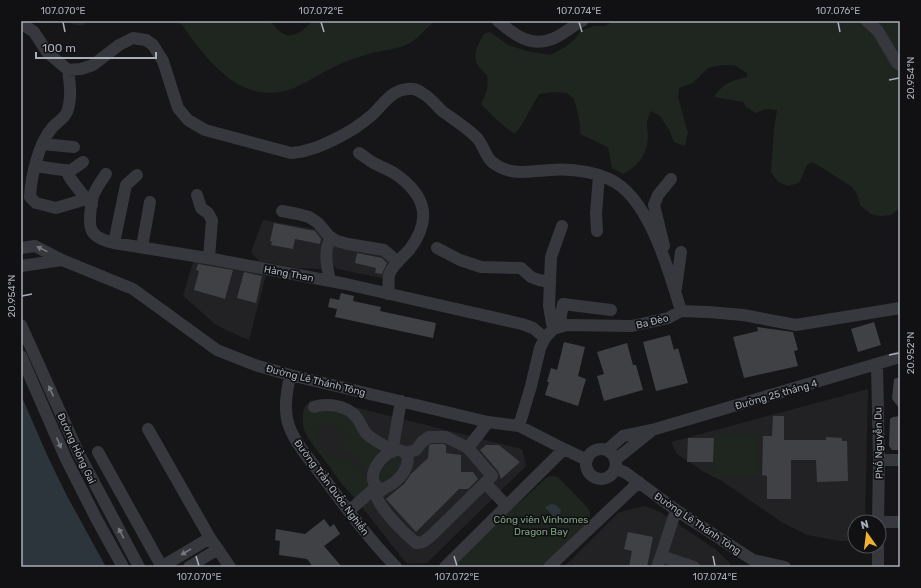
<svg xmlns="http://www.w3.org/2000/svg" width="921" height="588" viewBox="0 0 921 588" font-family="Rubik,sans-serif">
<style>
.built{fill:#222225}
.green{fill:#1e261f}
.water{fill:#2c353c}
.building{fill:#404145}
.lines{fill:none;stroke-linecap:round;stroke-linejoin:round}
.minor{stroke:#37383d;stroke-width:12}
.oneway{fill:#757881}
.ticks{fill:none;stroke:#a8adb8;stroke-width:1.5}
.labels{text-anchor:middle;stroke-width:3.5;stroke-linejoin:round;paint-order:stroke}
.street-label{font-size:10px;fill:#a8adb8;stroke:#111113}
.park-label{font-size:10px;fill:#7fa381;stroke:#111113}
.neatline{fill:none;stroke:#a8adb8;stroke-width:1.5}
.ticks-label{font-size:10px;text-anchor:middle;fill:#a8adb8}
</style>
<rect width="100%" height="100%" fill="#161618"/>
<path class="built" d="M263,220L320,230L325,234L324,268L320,269L297,268L259,261L251,252Z
M333,245L376,252L390,258L387,279L337,269L331,263Z
M194,259L266,275L249,340L226,330L215,324L183,296Z
M868,389L865,522H855V541H840L807,535L783,523L722,481L704,472L677,454L671,442Z
M322,399L522,449L526,466L427,563L407,564L338,477L309,439L304,430L303,424L304,408L310,401Z
M645,506L660,512L715,549L730,563L731,567H564L618,513L627,510Z"/>
<path class="green" d="M69,21H86L84,25C79,26 73,26 69,21Z
M177,21H270C287,43 296,37 313,21H436C426,27 420,37 410,43C399,49 385,50 372,53C361,56 350,60 340,64C324,71 310,81 294,88C243,108 208,62 182,25Z
M615,21H900V208L891,215L880,216L871,214L860,205L857,194L852,187L821,167L812,162L807,165L799,183L788,186L778,182L771,172L774,128L777,110L766,109L756,113L747,108L743,102L714,97C723,83 732,81 747,77V73L734,65H722L708,68L693,83L679,88L678,97L688,133L685,146L674,142L669,130L660,116L651,111C649,115 647,120 647,124C647,128 648,132 648,136C648,153 638,167 623,174L612,168L608,147L580,134C581,124 577,109 574,99L567,93L553,92L539,94L520,128L514,134L497,120L481,104C486,93 489,87 487,75C470,62 474,51 484,34L490,32L508,45L527,51L550,55L565,47L576,38L580,31L594,26H604Z
M306,405L315,414L323,409C332,413 343,411 350,417C354,420 354,425 356,428C362,439 370,443 380,449L374,463L370,468H366L347,449H345L338,452L336,449L347,439L333,423C324,422 315,428 315,438L326,455L334,459L345,455C356,465 368,473 368,489L357,499C344,490 334,472 324,459C317,450 309,441 305,431C302,424 302,411 306,405Z
M714,434H758V477H713Z
M395,458L401,459L402,463C396,470 390,480 379,479L380,471Z
M554,476L558,477L588,508L590,512L589,521L541,567H450L547,477Z"/>
<path class="water" d="M21,395L48,457L67,496L106,567H21Z
M551,504L556,505L561,510L558,522L545,507Z"/>
<path class="building" d="M274,223L315,231L321,239L320,244L295,239L293,249L271,245L272,242L270,241Z
M357,253L382,258L387,263L382,274L375,273L376,268L355,263Z
M198,264L233,270L225,299L194,290L199,271L196,270Z
M244,272L262,276L256,303L237,298Z
M341,293L354,296L353,301L381,307L380,311L436,323L433,338L335,317L337,309L328,307L330,298L339,300Z
M874,322L881,345L858,352L851,329Z
M757,327L793,332L798,350L794,351L798,366L744,378L733,337L758,331Z
M670,335L674,350L678,348L688,383L656,391L643,342Z
M564,342L585,347L578,376L586,379L578,406L545,395L549,382H547L551,368L557,370Z
M627,343L633,365H636L643,390L604,401L597,376L604,374L597,352Z
M900,377V409L892,399L894,379Z
M773,416H784V440H826V437L842,438V441H847L848,481L817,482L816,460H791V499H767V476L762,475L763,436H772Z
M900,416V450H892L889,446L890,419L893,417Z
M688,438H714L713,462H687Z
M431,444H444L446,445V453L461,455V472H473L478,479L468,489H459L416,532L386,499L404,484L411,474L428,458L429,446Z
M486,445H499L520,462L501,479L498,471L480,450Z
M324,519L330,527L334,524L340,534L324,546L342,567H313L307,559L279,555L280,541L275,540L276,529L305,534Z
M628,532L653,537L647,567H629L632,551L624,549Z"/>
<g class="lines">
<path class="minor" d="M498,21C513,34 531,48 552,39C563,35 572,26 582,21
M867,21L878,31L897,63L900,65
M21,23L34,32L47,52L68,70L81,69L93,65L119,45L133,38L146,40L153,45L163,61L178,108L188,120L205,130L291,153C316,152 354,131 372,115C384,104 391,90 408,89C413,88 418,90 422,93C430,97 436,105 442,111C453,119 466,127 476,137C483,143 485,156 492,162C511,177 528,171 550,170C572,168 604,172 622,187C653,213 670,274 681,311
M68,70C70,84 72,98 67,112C64,119 57,122 52,128C39,142 31,177 30,197L36,203L56,208L86,199L92,205
M42,144L74,147
M359,153C364,156 368,160 372,162C379,166 387,169 394,173C425,194 433,218 410,249C403,257 392,265 389,275C388,281 389,288 388,294
M35,166L70,171L83,162
M66,170L70,178L86,199
M106,174C101,181 96,188 93,196C91,204 88,224 92,231C96,238 105,241 114,243L213,259L346,284L522,324L533,328L545,338
M197,195L201,208L208,213L212,220L209,258
M282,211L298,214L309,217L318,223L329,236L337,241L348,244L384,250L398,262
M597,231L596,213L599,176
M114,243L126,185L137,175
M664,246L654,205L658,195L671,179
M142,247L150,202
M21,248L35,246L62,260L133,289L217,350L255,365L290,375L488,422L519,426L564,449L587,460
M437,248L460,260L481,267L521,268L531,277L539,280L549,282
M21,266L62,260
M330,281C327,266 323,252 331,237
M676,288L681,252
M21,325L79,454L139,567
M559,327L563,304L611,310
M553,329L549,306L551,257L562,226
M21,356L66,459L97,520L123,567
M877,364L879,460L878,522H900
M290,375C287,392 283,409 289,426C296,445 311,461 323,477C346,508 369,539 396,567
M314,407C327,403 348,405 357,418C361,423 363,432 369,436C376,442 386,445 392,452
M519,426L531,386L540,348L545,338L553,329L567,325L632,326L668,318L681,311L708,312L743,315L796,325L900,308
M148,429L210,538L230,567
M468,448L488,422
M586 464a15 15 0 1 1 30 0a15 15 0 1 1-30 0Z
M607,450L623,436L652,430L900,357
M98,452L162,567
M392,452L401,401
M615,460L650,432
M879,460H900
M615,468L626,473L676,510L753,560L785,567
M486,484L507,506
M381,489C361,481 382,450 398,450C401,450 404,452 407,454C410,466 402,477 392,484C384,489 382,488 376,496C382,511 403,532 416,543L423,542L431,536L492,476L468,448L446,437H429L422,442L416,450L405,453
M349,511L376,487
M878,546V567
M661,556L694,567
M161,567L210,538
M189,567L218,549
M445,567L564,449
M549,567L639,482
M657,567L661,556L676,510"/>
</g>
<defs><path id="oneway-solid" d="M-6-.8H1V-3.2L6.5 0L1 3.2V.8H-6Z"/></defs>
<g class="oneway">
<use href="#oneway-solid" transform="translate(42 249) rotate(-154)"/>
<use href="#oneway-solid" transform="translate(51 391) rotate(-114)"/>
<use href="#oneway-solid" transform="translate(59 443) rotate(67)"/>
<use href="#oneway-solid" transform="translate(121 533) rotate(-118)"/>
<use href="#oneway-solid" transform="translate(186 552) rotate(149)"/>
</g>
<path class="ticks" d="M63,22L65,32M321,22L324,32M579,22L582,32M838,22L840,32M889,80L899,78M22,296L32,294M889,355L899,353M196,556L199,566M454,556L457,566M713,556L715,566"/>
<g class="labels">
<g class="street-label">
<text transform="translate(289 273) rotate(11)" y="4">Hàng Than</text>
<text transform="translate(652 321) rotate(-14)" y="4">Ba Đèo</text>
<text transform="translate(316 380) rotate(14)" y="4">Đường Lê Thánh Tông</text>
<text transform="translate(776 394) rotate(-16)" y="4">Đường 25 tháng 4</text>
<text transform="translate(878 443) rotate(-91)" y="4">Phố Nguyễn Du</text>
<text transform="translate(77 448) rotate(65)" y="4">Đường Hồng Gai</text>
<text transform="translate(332 487) rotate(53)" y="4">Đường Trần Quốc Nghiễn</text>
<text transform="translate(698 523) rotate(34)" y="4">Đường Lê Thánh Tông</text>
</g>
<g class="park-label">
<text x="541" y="523">Công viên Vinhomes<tspan x="541" dy="12">Dragon Bay</tspan></text>
</g>
</g>
<rect width="921" height="588" fill="none" stroke="#111113" stroke-width="44"/>
<g transform="translate(867 534) rotate(346)"><circle r="19" fill="#111113" stroke="#4d4f55"/>
<path d="M0-3L7 15L0 10L-7 15Z" fill="#f2b134"/>
<text y="-6" font-size="11" font-weight="bold" text-anchor="middle" fill="#a8adb8">N</text>
</g>
<path d="M36 52v6h120v-6" fill="none" stroke="#a8adb8" stroke-width="2"/>
<text x="42" y="52" font-size="12" fill="#a8adb8" stroke="#111113" stroke-width="3" paint-order="stroke">100 m</text>
<rect x="22" y="22" width="877" height="544" class="neatline"/>
<g class="ticks-label">
<text x="63" y="14">107.070°E</text>
<text x="321" y="14">107.072°E</text>
<text x="579" y="14">107.074°E</text>
<text x="838" y="14">107.076°E</text>
<text transform="translate(910 78) rotate(-90)" y="4">20.954°N</text>
<text transform="translate(11 296) rotate(-90)" y="4">20.954°N</text>
<text transform="translate(910 353) rotate(-90)" y="4">20.952°N</text>
<text x="199" y="580">107.070°E</text>
<text x="457" y="580">107.072°E</text>
<text x="715" y="580">107.074°E</text>
</g>
</svg>
